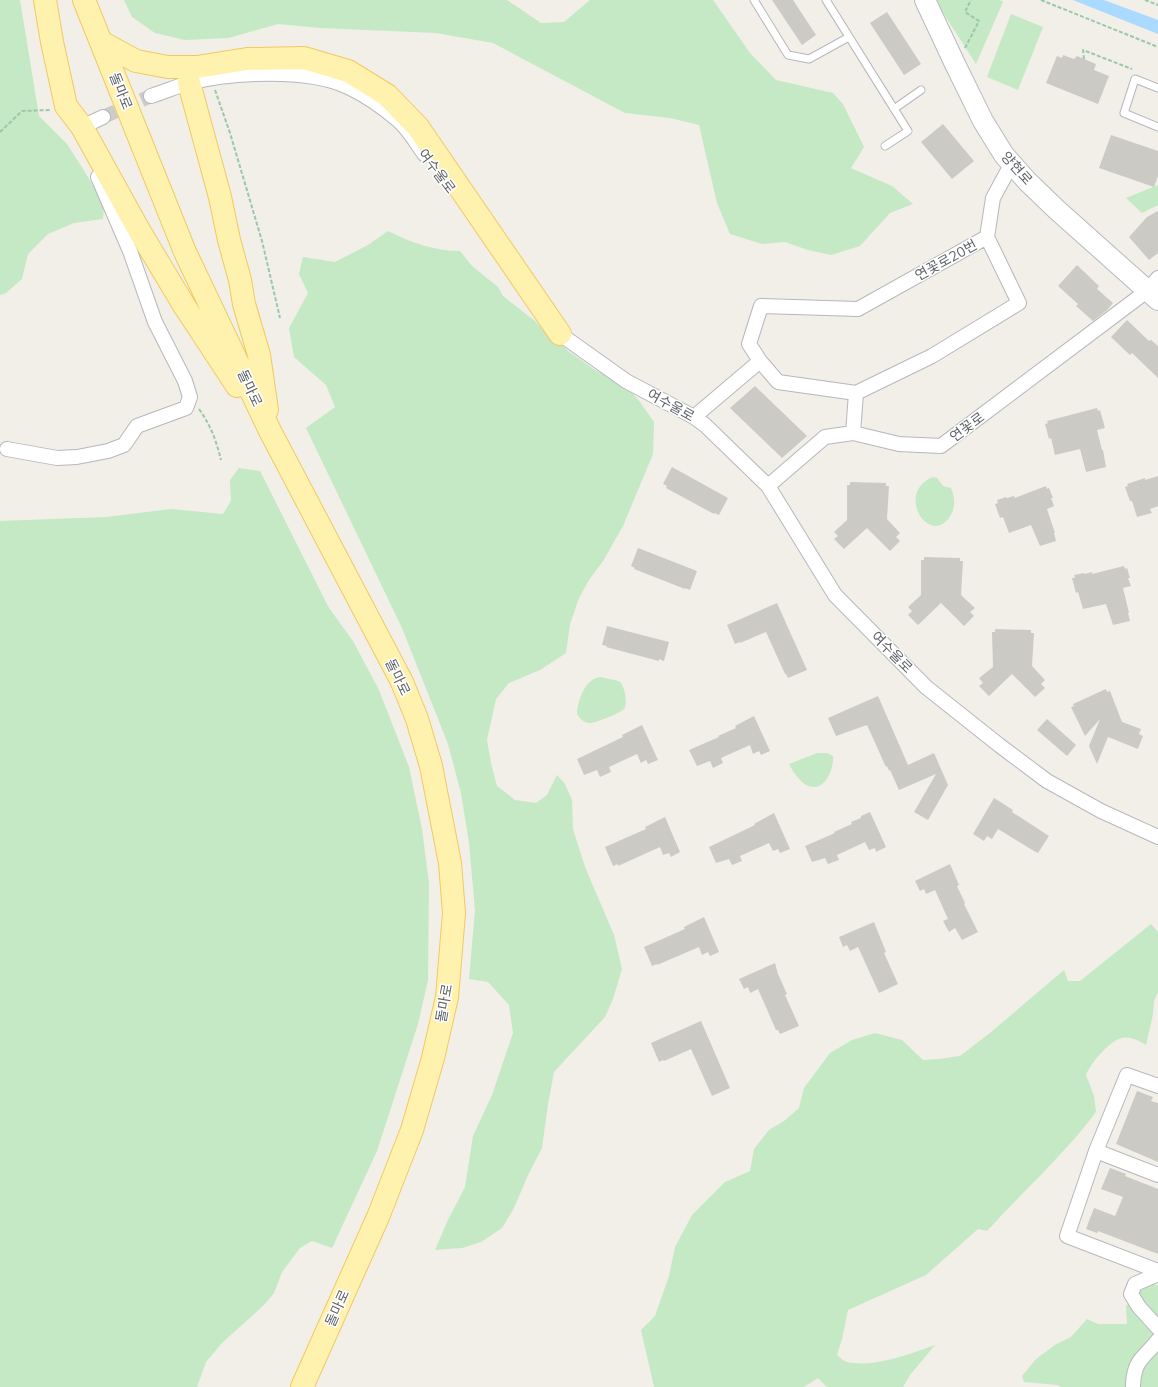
<svg xmlns="http://www.w3.org/2000/svg" width="1158" height="1387" viewBox="0 0 1158 1387" font-family="Mulish,'Noto Sans KR',sans-serif">
<style>
.green{fill:#c5e8c5}
.water{fill:#aadaff}
.building{fill:#cccac5}
.lines{fill:none;stroke-linecap:round;stroke-linejoin:round}
.street-tunnel{stroke:#ccccc8;stroke-width:14;stroke-dasharray:14 7;stroke-linecap:butt}
.lane-casing{stroke:#b5b8bc;stroke-width:9}
.street-casing{stroke:#b5b8bc;stroke-width:16}
.secondary-casing{stroke:#b6babf;stroke-width:22}
.primary-casing{stroke:#f2c960;stroke-width:24}
.path{stroke:#9cc7a9;stroke-width:2;stroke-dasharray:4 2;stroke-linecap:butt}
.lane{stroke:#fff;stroke-width:7}
.street{stroke:#fff;stroke-width:14}
.secondary{stroke:#fff;stroke-width:20}
.primary{stroke:#fff2af;stroke-width:22}
.labels{text-anchor:middle;stroke-width:3;stroke-linejoin:round;paint-order:stroke}
.street-label{font-size:14px;fill:#5f6368;stroke:#fff}
</style>
<rect width="100%" height="100%" fill="#f1efe8"/>
<path class="green" d="M0,0H20L39,116L67,144L83,169L104,204L103,219L74,223L48,234L28,254L22,279L6,293L0,295Z
M124,0H507L541,23L564,22L590,0H713L750,53L776,80L833,93L843,104L864,147L851,168L892,186L913,204L890,213L860,246L831,255L808,250L785,242L762,244L730,234L717,203L699,125L670,118L625,113L493,43L436,33L320,28L278,24L228,38L185,40L155,33L132,17Z
M935,0H1000L1003,2L976,64Z
M1011,14L1043,27L1018,90L987,77Z
M1158,185V205L1142,213L1126,198Z
M388,231C412,243 434,251 460,251L472,266L498,287L503,296L535,321L543,330L552,336L568,351L595,370L610,378L632,393L640,402L654,422L653,454L623,526L603,561L589,580L579,598L570,624L566,653L540,670L509,683L496,699L487,740L491,763L497,786L515,800L536,803L547,795L557,775L565,784L572,800L573,829L585,867L614,935L622,969L613,999L605,1017L554,1072L548,1104L542,1148L528,1175L514,1208L502,1228L481,1242L462,1248L435,1250L447,1222L465,1187L473,1136L492,1095L513,1033L509,1005L488,982L469,979L475,910L469,843L461,793L448,744L402,628L306,428L335,407L326,385L294,357L289,328L308,293L299,274L303,257L335,262L368,245Z
M239,468L260,471L329,608L353,641L379,690L409,767L422,829L429,883L428,980L418,1024L377,1151L332,1248L312,1241L300,1248L282,1272L274,1293L265,1304L222,1343L206,1362L197,1387H0V521L106,517L171,509L223,514L231,501L230,480Z
M933,477L937,478L943,486L951,488C955,498 956,508 949,518C928,546 895,492 933,477Z
M601,677C607,679 615,679 620,682C625,687 628,704 624,709C620,713 594,724 589,723C583,722 580,719 577,714C578,700 585,678 601,677Z
M817,753H827L833,756C834,766 827,788 813,787C803,787 793,772 789,764Z
M1151,924L1158,932V992L1154,1001L1153,1014L1146,1045C1139,1041 1130,1036 1122,1038C1110,1040 1090,1064 1086,1075L1094,1096L1096,1112C1064,1155 1023,1191 987,1231L978,1229L926,1275L848,1310L842,1339L837,1355C840,1358 844,1361 847,1362C876,1368 909,1354 935,1345L910,1375L903,1387H827L818,1378L804,1387H654L641,1330L655,1316L669,1276L675,1247L692,1215L725,1182L750,1171L754,1149L769,1130L784,1121L799,1108L804,1088L830,1053L852,1040L875,1033L902,1040L923,1060L939,1059L960,1056L990,1033L1064,970L1068,981H1080Z
M1151,1284L1158,1285V1387H1061L1057,1385L1024,1382L1022,1376L1036,1359L1055,1345L1071,1337L1087,1319L1098,1324H1127L1126,1306L1139,1292Z"/>
<path class="water" d="M1073,0H1104L1158,20V34Z"/>
<path class="building" d="M772,0H793L816,35L802,45Z
M887,12L921,64L904,75L870,23Z
M1063,55L1074,59L1077,56L1096,64L1094,70L1109,76L1098,104L1046,83L1057,56L1062,58Z
M943,124L974,161L952,179L921,142Z
M1111,135L1158,151V176L1154,187L1099,168Z
M1158,211V253L1149,260L1129,237L1147,217Z
M1077,265L1099,286L1097,289L1113,303L1107,310L1093,321L1076,306L1078,304L1058,286Z
M1127,320L1149,341L1151,340L1158,346V378L1132,353L1130,355L1111,337Z
M755,386L807,436L782,458L730,408Z
M1097,408L1098,411L1100,410L1105,428L1097,430L1102,450H1103L1106,467L1086,472L1080,449L1055,455L1051,438L1049,439L1045,424L1048,423L1047,421Z
M672,467L728,498L719,515L714,513V514L666,488L667,486L663,484Z
M1158,476V506L1150,509L1152,513L1137,517L1132,501H1130L1125,487L1128,486L1127,484L1145,478V480Z
M850,482L886,483V486H889L887,519L900,533L896,537L900,541L890,551L867,528L844,549L834,539L838,536L834,532L847,520V485H850Z
M1046,486L1047,489L1049,488L1053,498H1051L1054,506L1047,509L1055,533H1054L1056,541L1040,546L1031,525L1009,533L1003,517L1000,518L995,504L998,503L997,500L1006,497L1007,498L1014,496L1015,498Z
M638,548L697,571L690,590L685,588V589L634,569L635,568L631,566Z
M924,557L960,558V561H963L961,595L975,608L970,612L974,616L964,626L941,603L918,625L908,615L912,611L908,607L921,595V560H924Z
M1124,566L1125,569L1127,568L1130,578H1128L1131,586L1123,588L1129,613H1128L1130,621L1113,625L1106,604L1083,609L1078,592L1076,593L1072,578H1075L1074,575L1084,573V574L1092,572V574Z
M777,603L807,670L788,678L786,674H785L766,632L740,643V642L735,644L727,625Z
M607,626L669,642L664,661L659,659V661L606,647L607,646L602,645Z
M995,629L1031,630V633H1034L1032,666L1045,680L1041,684L1045,688L1035,697L1012,674L989,696L979,686L983,683L979,678L993,667L992,632H995Z
M1106,689L1107,692L1110,691L1122,722L1141,729L1139,734L1143,736L1138,749L1108,737L1097,764L1089,746L1100,719L1085,736L1071,707L1074,706L1073,704Z
M878,696L908,765L934,753L948,785L928,820L914,812L936,774L899,790L890,770L889,771L887,766L886,767L867,725L836,736L828,718Z
M754,716L770,751L761,755L759,751L753,754L750,745L721,758L723,763L713,768L710,761L697,766L689,750L719,737L718,736L736,728L735,726Z
M1047,719L1076,745L1067,756L1037,730Z
M642,725L658,760L648,764L646,760L641,763L637,754L609,767L611,772L600,777L597,770L584,775L577,759L623,737L622,735Z
M994,798L1013,810L1012,812L1049,836L1038,853L1034,851L998,829L992,839L987,836L984,841L973,834Z
M870,812L886,847L876,852L875,848L869,850L865,842L837,855L839,860L828,864L825,858L812,862L805,846L835,833L834,832L852,824L851,822L861,818V816Z
M774,813L790,849L780,853L778,849L773,851L769,843L740,856L742,861L732,865L729,859L716,863L709,847L755,825L754,824Z
M665,817L680,852L671,857L669,853L663,855L660,847L618,866V864L613,866L605,847L646,829L645,827Z
M950,864L959,885L957,886L965,903L964,904L978,932L962,940L955,928L949,932L943,921L948,919L935,890L926,894L924,889L920,891L915,881Z
M704,917L719,952L710,956L708,952L702,955L699,947L657,965V964L652,966L644,947L685,929L684,927Z
M874,922L886,952L884,953L898,984L879,993L858,947L850,951L847,945L843,947L839,937Z
M775,963L778,974L787,994L785,995L799,1026L780,1034L778,1030H776L758,989L750,993L748,987L744,989L739,979Z
M701,1021L730,1088L712,1096L691,1049L664,1061L663,1060L659,1062L651,1043Z
M1137,1091L1153,1097L1151,1101L1158,1103V1162L1116,1144Z
M1110,1168L1126,1174L1125,1176L1158,1189V1254L1098,1231L1097,1233L1086,1229L1094,1208L1115,1216L1123,1197L1101,1189Z"/>
<g class="lines">
<path class="street-tunnel" d="M103,117L151,96"/>
<g class="lane-casing">
<path id="lane" d="M754,0L788,55L809,59L849,37
M826,0L908,131L885,146
M1158,88L1135,79L1124,113L1158,127
M894,109L921,90"/>
</g>
<g class="street-casing">
<path id="street" d="M151,96C163,92 176,87 188,83C231,72 308,68 348,87C365,95 385,109 399,121C409,130 417,144 425,155
M84,135L82,127L103,117
M987,237L993,198L1012,163
M555,328L560,334L626,381L694,417L705,425L768,486L835,595L926,687L999,745L1047,781L1101,811L1158,837
M760,361L778,382L856,393
M694,417L760,361L749,344L761,306L858,309L987,237L1019,303L932,356L856,393L853,433
M7,449L57,458L77,457L108,451L124,445L137,426L186,408L190,397L185,381L155,322L130,251L98,177
M768,486L825,437L853,433L899,444L941,446L1147,291L1158,278
M1158,1086L1127,1075L1096,1151L1067,1236L1158,1271
M1096,1151L1158,1175
M1158,1274L1135,1284L1131,1294L1139,1307L1158,1328
M1133,1387C1133,1376 1135,1365 1143,1357C1148,1351 1154,1346 1158,1340"/>
</g>
<g class="secondary-casing">
<path id="secondary" d="M925,0L955,64L983,121L1004,155L1027,181L1056,209L1158,300"/>
</g>
<g class="primary-casing">
<path id="primary" d="M45,0L52,42L66,106L82,127L140,232L185,307L237,386
M84,0L185,252L270,431L402,682L417,719L431,766L450,863L454,913L447,997L433,1058L412,1130L378,1217L302,1387
M101,42L136,61L168,67H197L247,59L304,58L348,71L387,95L418,127L560,334
M189,83L220,197L229,240L240,280L244,304L259,355L267,410"/>
</g>
<path class="path" d="M1041,0L1158,47
M1145,0L1158,5
M965,48L979,21L965,12L971,0
M1084,59L1083,50L1132,69
M215,90L230,133L262,241L280,318
M0,132L22,111L50,110
M199,409C211,426 216,440 221,460"/>
<use href="#lane" class="lane"/>
<use href="#street" class="street"/>
<use href="#secondary" class="secondary"/>
<use href="#primary" class="primary"/>
</g>
<g class="labels">
<g class="street-label">
<text transform="translate(121 91) rotate(68)" y="5">돌마로</text>
<text transform="translate(1017 168) rotate(48)" y="5">양현로</text>
<text transform="translate(437 171) rotate(53)" y="5">여수울로</text>
<text transform="translate(946 260) rotate(-29)" y="5">연꽃로20번</text>
<text transform="translate(250 388) rotate(65)" y="5">돌마로</text>
<text transform="translate(671 405) rotate(29)" y="5">여수울로</text>
<text transform="translate(967 427) rotate(-37)" y="5">연꽃로</text>
<text transform="translate(892 652) rotate(45)" y="5">여수울로</text>
<text transform="translate(398 677) rotate(64)" y="5">돌마로</text>
<text transform="translate(444 1003) rotate(-80)" y="5">돌마로</text>
<text transform="translate(337 1308) rotate(-66)" y="5">돌마로</text>
</g>
</g>
</svg>
